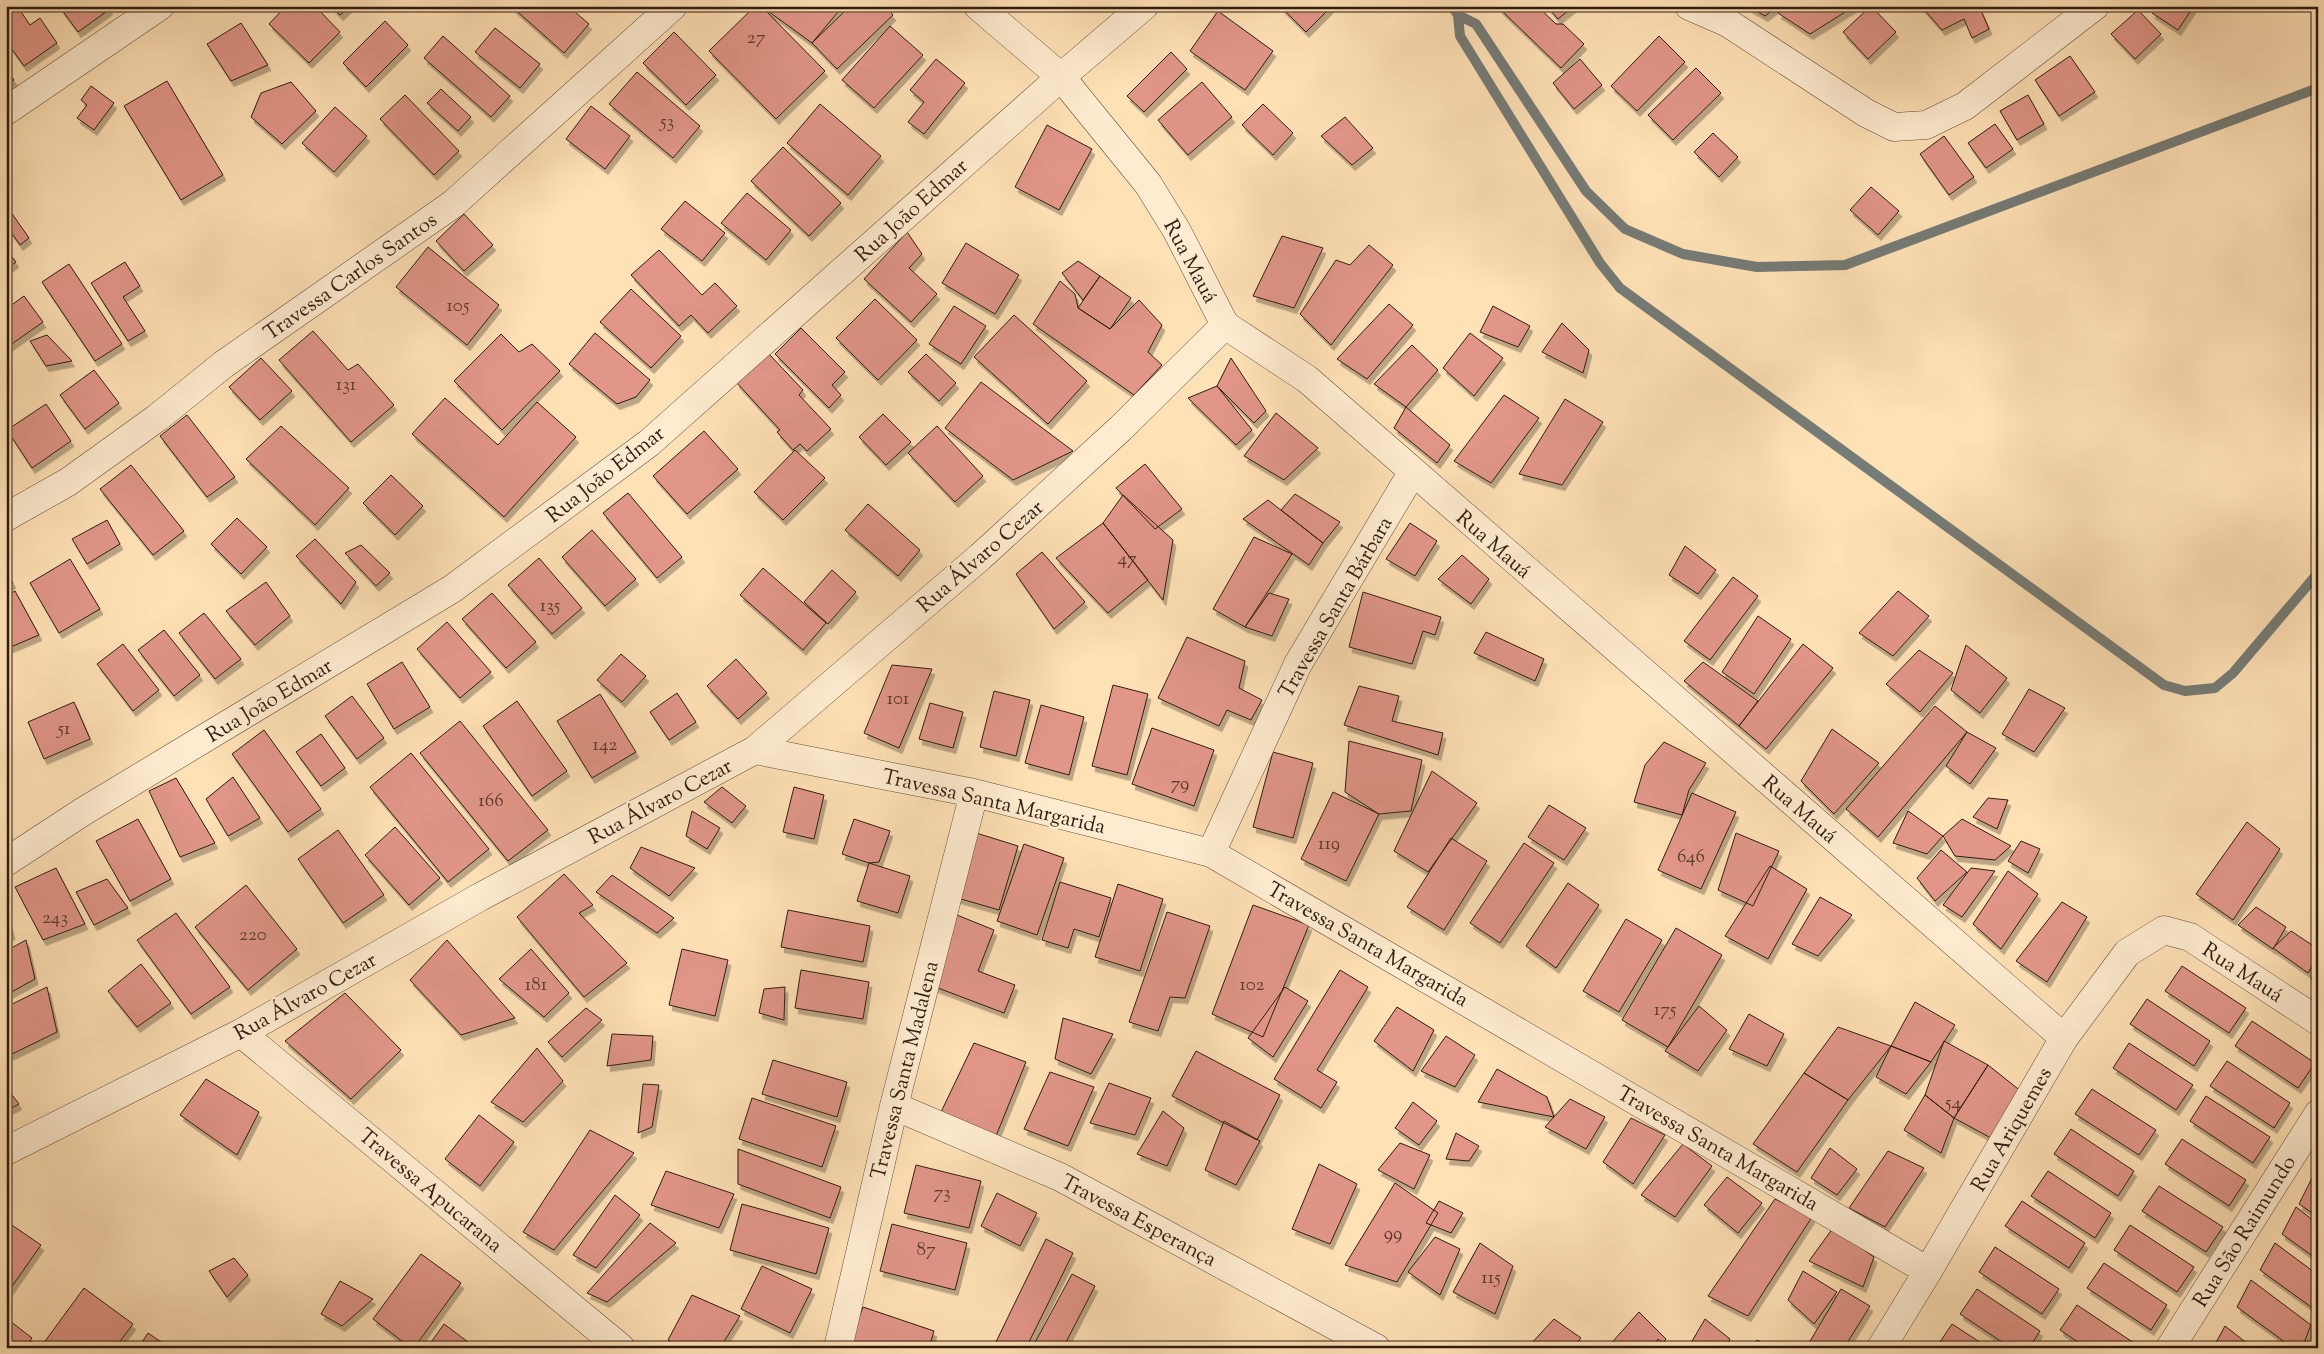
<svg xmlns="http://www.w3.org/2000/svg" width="2324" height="1354" viewBox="0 0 2324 1354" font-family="'Sorts Mill Goudy',serif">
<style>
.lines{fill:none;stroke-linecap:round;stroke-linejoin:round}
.stream{stroke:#757b76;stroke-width:10}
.building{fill:#e19688;stroke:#2f1c12;filter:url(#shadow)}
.street-casing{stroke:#634d3b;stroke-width:29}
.street{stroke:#ffecd0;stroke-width:28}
.labels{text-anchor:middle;stroke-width:5;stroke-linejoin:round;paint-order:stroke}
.number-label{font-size:19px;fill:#5c3a30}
.street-label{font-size:21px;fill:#2f1c12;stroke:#ffecd0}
</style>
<defs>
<filter id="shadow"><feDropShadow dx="3" dy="5.5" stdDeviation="0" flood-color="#0004"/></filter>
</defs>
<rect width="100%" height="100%" fill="#ffe1b6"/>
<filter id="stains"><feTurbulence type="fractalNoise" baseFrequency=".004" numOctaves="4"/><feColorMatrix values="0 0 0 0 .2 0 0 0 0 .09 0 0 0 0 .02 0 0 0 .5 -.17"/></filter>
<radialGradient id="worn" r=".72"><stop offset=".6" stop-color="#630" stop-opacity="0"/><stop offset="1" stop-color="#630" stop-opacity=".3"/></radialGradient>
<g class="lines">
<path class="stream" d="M1452,6L1458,15L1460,36L1600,263L1620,288L2164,685L2185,691L2215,688L2233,673L2318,573
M1458,15L1476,24L1586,191L1625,229L1683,254L1757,267L1845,265L2318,88"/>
</g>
<path class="building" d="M6,6H17L30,25L40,18L57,43L24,66L6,41Z
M59,6H108L110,9L78,32Z
M286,6H315L340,32L309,63L269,24Z
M331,6H350L340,15Z
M511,6H568L589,24L564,53Z
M755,6H761L825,71L776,119L709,51Z
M761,6H843L812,43Z
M850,6H885L893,15L837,69L812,43Z
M1280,6H1332L1306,32Z
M1501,6H1537L1556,24H1563L1584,44L1561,68L1499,8Z
M1547,6H1574L1558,19Z
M1747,6H1778L1765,16Z
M1786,6H1855L1810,34L1778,13Z
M1871,6L1896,32L1868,59L1843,32Z
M1921,6H1964L1966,8L1979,6L1989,29L1972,38L1964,19L1942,30Z
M2156,6H2194L2178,30L2152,13Z
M2138,10L2161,34L2135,59L2111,34Z
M1218,11L1273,51L1245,90L1190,51Z
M385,21L408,45L366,87L343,63Z
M241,23L268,65L231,81L207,44Z
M890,26L923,55L874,108L842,80Z
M495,28L540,64L520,88L475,52Z
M674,32L716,75L686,105L643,63Z
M443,36L510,96L491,117L424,58Z
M1659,36L1685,62L1637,111L1611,86Z
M1171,52L1187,69L1144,112L1127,96Z
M2070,56L2095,92L2059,116L2035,80Z
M936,59L965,83L924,134L908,122L924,102L910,90Z
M1580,59L1602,85L1574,109L1553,83Z
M6,68L14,80L6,85Z
M1696,68L1721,93L1673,140L1648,115Z
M637,72L700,126L673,158L609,104Z
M167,81L223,175L181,200L124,106Z
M291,82L316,111L282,144L251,117L261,93Z
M1202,82L1232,117L1188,155L1158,120Z
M91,86L114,103L94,130L77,118L87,105L81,100Z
M441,89L471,117L458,131L427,103Z
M405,95L459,151L434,175L380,119Z
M2028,95L2044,124L2017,140L2000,111Z
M820,104L881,156L848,195L787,143Z
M1263,104L1293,133L1273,155L1242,125Z
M591,106L630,136L605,169L566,139Z
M335,107L367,136L334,172L302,143Z
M1345,117L1373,148L1352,165L1321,136Z
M1995,124L2013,149L1986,168L1968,143Z
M1047,125L1092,149L1059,210L1015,187Z
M1713,133L1738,157L1719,177L1694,152Z
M1944,136L1974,177L1949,195L1920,154Z
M783,147L841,203L809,236L751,181Z
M1871,187L1899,211L1878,235L1850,210Z
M747,193L791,230L766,260L721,223Z
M685,201L725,233L702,261L661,229Z
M6,205L29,238L20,245L6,225Z
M464,214L493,245L464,271L436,241Z
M907,232L922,254L909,268L937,294L911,322L864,279Z
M1282,236L1323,248L1294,308L1253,296Z
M966,243L1019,275L995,314L942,283Z
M1369,245L1393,265L1331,345L1300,314L1336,260L1350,265Z
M428,247L499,305L467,345L396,287Z
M6,249L16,262L6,269Z
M659,250L702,295L715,283L737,306L708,333L691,315L679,326L631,275Z
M1078,261L1100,276L1083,300L1062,273Z
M125,262L140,286L123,297L145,331L128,341L91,283Z
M69,264L122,344L95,361L42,282Z
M1100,276L1131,298L1110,329L1078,308Z
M1060,281L1075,294L1078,308L1110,329L1139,300L1162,325L1148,352L1162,365L1134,395L1033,324Z
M631,289L681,336L651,368L600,322Z
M24,296L43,322L6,348V309Z
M875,299L917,340L878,380L836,338Z
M1389,304L1413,325L1367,379L1337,359Z
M954,306L986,326L961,364L929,344Z
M1493,306L1530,326L1518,347L1480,332Z
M1014,315L1087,381L1048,424L974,357Z
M1562,323L1589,350L1583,373L1542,352Z
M801,328L845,372L832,385L841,395L829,408L775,354Z
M313,331L348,370L358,364L394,405L351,442L279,360Z
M595,333L650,380L636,397L617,404L569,364Z
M1470,333L1503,358L1474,396L1443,368Z
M501,334L519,352L532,344L560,371L502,430L454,381Z
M47,335L72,361L46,366L30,341Z
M1412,345L1438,370L1406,407L1374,384Z
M768,353L803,390L799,395L831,429L807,451L800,444L793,450L777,432L780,430L736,382Z
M926,354L956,383L939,401L908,372Z
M261,358L292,391L260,420L229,387Z
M1231,358L1266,411L1254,423L1217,386Z
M94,370L119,403L85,429L60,395Z
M981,382L1073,451L1013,480L945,428Z
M1217,386L1252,430L1236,445L1188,398Z
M1504,395L1539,418L1491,483L1454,461Z
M445,398L498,445L537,402L576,437L504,517L412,434Z
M1565,399L1603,422L1562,485L1519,474Z
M46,404L71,441L32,468L7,430Z
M1406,407L1450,445L1437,463L1394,428Z
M1276,413L1318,448L1284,480L1244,456Z
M883,414L911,442L886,465L859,437Z
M187,415L235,477L207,497L160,436Z
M281,426L349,488L315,525L246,459Z
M937,426L983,476L955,502L908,453Z
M704,431L738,469L687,514L653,476Z
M795,450L825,478L783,520L754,492Z
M1145,464L1182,509L1155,529L1116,488Z
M131,465L184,531L153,555L100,489Z
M391,475L423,506L395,535L363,503Z
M628,493L682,557L657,578L603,513Z
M1295,494L1340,522L1323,543L1281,510Z
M1123,495L1173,540L1163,600L1103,523Z
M1268,500L1323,543L1309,565L1243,519Z
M868,504L920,550L898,576L845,530Z
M237,518L267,547L241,574L211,544Z
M107,520L120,544L87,564L72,539Z
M1103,523L1148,580L1108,613L1056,558Z
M1410,523L1437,541L1415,576L1386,559Z
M592,530L636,579L605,606L562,557Z
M1254,537L1292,554L1245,627L1213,609Z
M315,539L356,582L341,604L296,556Z
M361,545L390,573L376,586L345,553Z
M1685,546L1716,570L1698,594L1669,575Z
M1042,552L1085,602L1054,629L1016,574Z
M1462,555L1489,579L1471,604L1438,579Z
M539,558L582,608L552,634L508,585Z
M70,559L100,609L59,633L30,583Z
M763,568L826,623L803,650L740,595Z
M832,570L856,592L828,624L804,602Z
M6,571L13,583L6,587Z
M1733,577L1758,596L1710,660L1684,641Z
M266,582L290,616L255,645L226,611Z
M15,591L39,635L6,649V596Z
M1898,591L1929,616L1893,656L1859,633Z
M1363,592L1441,617L1435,635L1423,631L1412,664L1349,647Z
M492,593L536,642L506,668L462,619Z
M1269,593L1289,599L1272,636L1245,627Z
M204,613L241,659L215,679L179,633Z
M1758,616L1791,639L1754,694L1722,672Z
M447,622L491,672L460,698L417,649Z
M164,630L200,675L174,696L138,650Z
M1486,632L1544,659L1535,681L1474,653Z
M1187,637L1245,661L1239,688L1262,700L1251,720L1227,710L1219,726L1158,698Z
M123,644L159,690L133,711L97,664Z
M1803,644L1833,668L1766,749L1739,726Z
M1966,645L2007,678L1980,713L1951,690Z
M1919,650L1953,673L1920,712L1886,684Z
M621,654L646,676L622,702L597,680Z
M736,659L767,693L738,719L707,686Z
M402,662L430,707L394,729L367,684Z
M1703,662L1758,701L1739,726L1684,681Z
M892,665L932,669L899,748L864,733Z
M1113,685L1148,694L1127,775L1092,766Z
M1359,686L1399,696L1392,721L1443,733L1438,755L1344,725Z
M2029,689L2065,708L2034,752L2002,734Z
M994,691L1030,700L1016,756L980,747Z
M677,693L696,722L669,740L650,712Z
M600,694L636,752L592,778L557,721Z
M352,696L384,738L357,759L325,716Z
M517,701L567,771L532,796L483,726Z
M74,702L90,739L44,759L28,722Z
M930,703L963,712L953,748L919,739Z
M1041,705L1084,717L1069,775L1025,763Z
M1935,706L1967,732L1878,837L1846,809Z
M460,721L548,830L508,861L420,753Z
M1152,728L1214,750L1194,806L1132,784Z
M1832,729L1879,763L1834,814L1801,781Z
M264,730L321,809L288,832L232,754Z
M1967,732L1996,748L1970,784L1946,766Z
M321,734L345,768L321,786L296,752Z
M1349,741L1422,760L1411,811L1379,814L1345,792Z
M1664,742L1706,763L1689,790L1682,815L1634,802L1645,765Z
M1273,752L1313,763L1293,838L1253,827Z
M411,753L489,849L448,882L370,787Z
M1432,771L1477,803L1428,872L1394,851Z
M233,777L260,818L228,836L206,799Z
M176,778L215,843L180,857L149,791Z
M722,787L746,806L732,823L704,802Z
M794,787L824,795L814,839L783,832Z
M1333,792L1379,814L1346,881L1301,859Z
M1692,793L1736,812L1701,889L1658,870Z
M1988,798L2008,800L1997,829L1973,817Z
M1549,805L1586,828L1564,860L1528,837Z
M692,811L720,828L707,849L686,836Z
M1908,811L1943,836L1927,854L1893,843Z
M138,819L171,879L130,901L96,841Z
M854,819L890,831L879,862L869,863L842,854Z
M1962,819L2011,846L1995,860L1955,856L1943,836Z
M2247,822L2280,849L2233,920L2196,894Z
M395,827L440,878L409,905L365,855Z
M338,830L384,895L343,923L298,859Z
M973,832L1018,846L999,910L954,897Z
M1736,833L1779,851L1753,906L1718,890Z
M1451,838L1487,861L1444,930L1407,907Z
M2021,841L2040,849L2028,873L2008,861Z
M1524,843L1554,863L1500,943L1470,923Z
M1024,844L1064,858L1037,935L997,921Z
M641,847L695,868L669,896L630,868Z
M1941,850L1967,872L1935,901L1917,878Z
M869,863L910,876L898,913L857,901Z
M1770,866L1807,889L1768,959L1725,936Z
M56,868L85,924L43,940L15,887Z
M1971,868L1995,871L1962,917L1943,905Z
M2008,871L2038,894L2001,949L1973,924Z
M564,874L593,905L579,913L627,963L584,997L517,917Z
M612,875L674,918L657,933L596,892Z
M107,879L128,908L94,925L76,892Z
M1060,882L1111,898L1099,937L1074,929L1068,948L1042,940Z
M1568,883L1599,905L1556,968L1526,946Z
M1118,884L1163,899L1140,971L1095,957Z
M246,885L297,949L248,990L195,927Z
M1820,897L1852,915L1818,956L1792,944Z
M2062,902L2087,917L2047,982L2016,961Z
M1253,905L1309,925L1263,1037L1212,1014Z
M2256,907L2286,927L2273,949L2238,925Z
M6,910L12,934L6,938Z
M788,910L870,926L863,962L781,947Z
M1167,912L1210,926L1185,998L1170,997L1158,1031L1129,1022Z
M176,913L230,987L191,1014L137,940Z
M957,915L994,930L978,971L1015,985L1004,1013L930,985Z
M1626,919L1662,940L1619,1012L1583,991Z
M1676,928L1722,955L1668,1047L1622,1020Z
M2291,931L2318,949V956L2308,973L2273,948Z
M26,940L35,979L6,995V951Z
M447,940L515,1018L461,1035L410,980Z
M531,949L569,993L544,1017L499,979Z
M682,949L728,960L715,1016L669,1005Z
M141,964L171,1003L137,1027L108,991Z
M2182,966L2246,1008L2229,1033L2165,991Z
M801,970L869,982L863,1019L795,1008Z
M1340,970L1368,987L1317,1070L1337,1082L1321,1108L1274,1079Z
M2318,973V983L2311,979Z
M47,987L57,1032L6,1057V1007Z
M785,987L784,1020L759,1013L764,989Z
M1285,987L1308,1001L1273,1057L1248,1038Z
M345,993L401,1050L351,1099L285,1041Z
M2147,999L2210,1041L2194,1066L2130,1024Z
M1915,1002L1955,1025L1931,1062L1891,1046Z
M1699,1006L1727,1030L1698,1071L1665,1051Z
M1397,1007L1434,1030L1413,1071L1374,1041Z
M586,1008L602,1020L562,1057L548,1042Z
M1749,1014L1784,1034L1767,1066L1729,1049Z
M1063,1018L1113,1034L1091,1074L1055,1059Z
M2252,1021L2315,1063L2298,1088L2235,1046Z
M1838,1027L1891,1046L1848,1100L1804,1073Z
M612,1034L653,1036L651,1060L607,1066Z
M1446,1036L1475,1055L1455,1087L1421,1071Z
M1944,1041L1988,1065L1954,1118L1925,1095Z
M974,1043L1026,1062L996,1136L941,1112Z
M2129,1043L2193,1085L2176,1110L2113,1068Z
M1891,1046L1931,1062L1906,1094L1876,1077Z
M537,1048L563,1081L523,1122L491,1102Z
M1196,1051L1280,1095L1257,1140L1172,1096Z
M773,1060L847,1082L837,1117L762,1094Z
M2227,1061L2290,1103L2274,1128L2210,1086Z
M1988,1065L2022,1092L2002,1144L1954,1118Z
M1497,1069L1547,1097L1554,1117L1478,1102Z
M1050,1072L1094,1087L1068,1146L1024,1129Z
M1804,1073L1848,1100L1797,1172L1753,1144Z
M206,1079L259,1112L237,1155L180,1115Z
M1109,1083L1151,1098L1135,1135L1090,1123Z
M643,1084L659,1085L652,1127L638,1133Z
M6,1087L19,1104L6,1111Z
M2092,1089L2156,1130L2139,1155L2075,1114Z
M1925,1095L1954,1118L1941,1153L1904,1130Z
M2206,1096L2270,1137L2253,1163L2190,1121Z
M752,1098L836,1126L822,1167L739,1139Z
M1570,1099L1605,1117L1586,1149L1545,1127Z
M1413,1102L1437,1121L1419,1145L1395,1128Z
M1163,1111L1184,1128L1167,1166L1137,1154Z
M479,1115L514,1142L480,1186L445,1159Z
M1631,1118L1665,1135L1633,1184L1603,1162Z
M1224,1121L1260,1141L1236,1185L1205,1170Z
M2071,1129L2134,1171L2118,1196L2054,1154Z
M590,1130L634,1153L554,1250L523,1232Z
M1456,1133L1479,1146L1469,1161L1446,1159Z
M2182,1139L2246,1180L2229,1206L2165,1164Z
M1400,1143L1430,1155L1414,1189L1378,1170Z
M1683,1144L1712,1166L1675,1217L1641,1195Z
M1830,1148L1857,1169L1837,1195L1811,1178Z
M738,1149L841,1187L830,1218L738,1184Z
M1888,1151L1924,1168L1885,1227L1849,1208Z
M1319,1164L1357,1184L1330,1244L1292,1229Z
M916,1165L981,1181L969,1228L904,1213Z
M666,1171L734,1194L719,1228L651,1205Z
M2048,1171L2111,1213L2095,1238L2031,1196Z
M2313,1176L2318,1179V1217L2299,1204Z
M1727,1177L1762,1203L1738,1233L1704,1205Z
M1395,1183L1438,1213L1397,1282L1345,1265Z
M2159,1186L2223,1227L2206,1252L2142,1211Z
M997,1193L1037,1213L1020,1246L981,1226Z
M615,1195L640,1215L596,1268L573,1255Z
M1775,1199L1812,1217L1748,1316L1708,1296Z
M1439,1201L1463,1213L1451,1233L1426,1223Z
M2022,1201L2085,1243L2069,1268L2005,1226Z
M742,1204L829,1228L816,1274L730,1250Z
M2296,1207L2318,1224V1260L2282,1234Z
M6,1221L41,1245L6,1295Z
M650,1223L676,1243L607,1302L587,1293Z
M892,1224L967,1243L955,1290L880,1271Z
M2130,1225L2194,1267L2177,1292L2114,1250Z
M1833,1228L1874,1257L1863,1287L1809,1261Z
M1435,1237L1460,1249L1440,1295L1408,1272Z
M1046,1239L1073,1253L1026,1348H993Z
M1480,1243L1513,1266L1495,1314L1453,1292Z
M2275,1243L2318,1275V1312L2260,1270Z
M1995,1247L2059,1289L2042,1314L1979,1272Z
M421,1254L461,1283L414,1348H411L373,1319Z
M234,1258L248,1275L227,1297L209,1271Z
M2104,1263L2167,1305L2151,1330L2087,1288Z
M762,1266L812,1289L790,1333L741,1309Z
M1803,1271L1837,1292L1814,1324L1788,1300Z
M1072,1274L1095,1286L1063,1348H1032Z
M2251,1280L2311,1325L2302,1348H2293L2237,1307Z
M340,1281L373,1299L342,1326L321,1314Z
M84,1288L133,1324L115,1348H40Z
M1841,1289L1870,1306L1844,1348H1815L1809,1343Z
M1977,1289L2040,1331L2029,1348H2011L1960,1314Z
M692,1295L740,1316L720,1348H677L668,1340Z
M2077,1305L2140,1347V1348H2087L2060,1330Z
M863,1307L934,1331L929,1348H855L849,1345Z
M1639,1312L1666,1339L1659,1348H1607Z
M1554,1319L1581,1338L1572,1348H1527Z
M1705,1319L1730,1339L1725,1348H1688Z
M10,1321L32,1338L25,1348H6V1326Z
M444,1324L476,1348H427Z
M1952,1324L1989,1348H1936Z
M2225,1326L2253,1348H2213Z
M148,1333L170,1348H138Z
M1658,1339L1668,1348H1652Z
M1757,1340L1771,1348H1751Z"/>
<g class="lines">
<g class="street-casing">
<path id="street" d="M978,6L1061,77L1148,184L1177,231L1225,325L1307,379L2064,1038
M1689,6L1728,23L1866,113L1894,127L1926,125L1965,106L2095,6
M6,111L160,6
M6,517L68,482L157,418L224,364L453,204L673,6
M755,750L974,793L1211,853L1928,1271
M1211,853L1298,664L1412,473
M6,862L84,811L452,589L649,443L1061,77L1144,6
M241,1033L621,1348
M894,1106L1060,1177L1376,1348
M6,1151L241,1033L480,897L755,750L980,557L1121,428L1225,325
M838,1348L894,1106L974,793
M1881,1348L1928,1271L2064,1038L2127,953L2164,930L2190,937L2318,1021
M2170,1348L2318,1114"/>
</g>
<use href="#street" class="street"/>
</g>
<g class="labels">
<g class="number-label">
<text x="756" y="43">27</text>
<text x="667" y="127">53</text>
<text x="458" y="311">105</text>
<text x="346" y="390">131</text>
<text x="1127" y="564">47</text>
<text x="550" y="611">135</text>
<text x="898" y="704">101</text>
<text x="64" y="734">51</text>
<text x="605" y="750">142</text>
<text x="1180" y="789">79</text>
<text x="491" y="806">166</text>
<text x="1329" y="849">119</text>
<text x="1691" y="862">646</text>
<text x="55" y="923">243</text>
<text x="253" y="940">220</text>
<text x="536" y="990">181</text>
<text x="1252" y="990">102</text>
<text x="1665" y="1015">175</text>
<text x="1953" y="1108">54</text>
<text x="942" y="1198">73</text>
<text x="1393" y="1239">99</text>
<text x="926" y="1255">87</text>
<text x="1491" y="1283">115</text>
</g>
<g class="street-label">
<text transform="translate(911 210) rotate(-42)" y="7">Rua João Edmar</text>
<text transform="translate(1191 261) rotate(62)" y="7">Rua Mauá</text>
<text transform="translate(350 276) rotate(-35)" y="7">Travessa Carlos Santos</text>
<text transform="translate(605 474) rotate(-38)" y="7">Rua João Edmar</text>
<text transform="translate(1494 544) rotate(41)" y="7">Rua Mauá</text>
<text transform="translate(980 556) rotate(-41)" y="7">Rua Álvaro Cezar</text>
<text transform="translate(1335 607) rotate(-60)" y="7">Travessa Santa Bárbara</text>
<text transform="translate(269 700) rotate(-31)" y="7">Rua João Edmar</text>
<text transform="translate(660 801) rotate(-28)" y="7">Rua Álvaro Cezar</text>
<text transform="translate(994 801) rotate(13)" y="7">Travessa Santa Margarida</text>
<text transform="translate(1800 809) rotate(41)" y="7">Rua Mauá</text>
<text transform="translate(1368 944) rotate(30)" y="7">Travessa Santa Margarida</text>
<text transform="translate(2243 972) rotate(33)" y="7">Rua Mauá</text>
<text transform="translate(305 996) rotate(-29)" y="7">Rua Álvaro Cezar</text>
<text transform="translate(904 1070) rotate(-76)" y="7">Travessa Santa Madalena</text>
<text transform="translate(2011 1129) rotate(-60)" y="7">Rua Ariquemes</text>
<text transform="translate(1718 1148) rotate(30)" y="7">Travessa Santa Margarida</text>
<text transform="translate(431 1190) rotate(40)" y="7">Travessa Apucarana</text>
<text transform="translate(1139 1220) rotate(28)" y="7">Travessa Esperança</text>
<text transform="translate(2244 1231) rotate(-58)" y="7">Rua São Raimundo</text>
</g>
</g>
<rect width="2324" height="1354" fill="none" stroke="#ffe1b6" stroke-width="25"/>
<rect x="8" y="8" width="2309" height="1339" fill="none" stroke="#2f1c12" stroke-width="2.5"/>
<rect x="12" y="12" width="2299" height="1329" fill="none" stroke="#2f1c12"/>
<rect width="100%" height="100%" filter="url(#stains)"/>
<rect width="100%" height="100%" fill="url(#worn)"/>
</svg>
